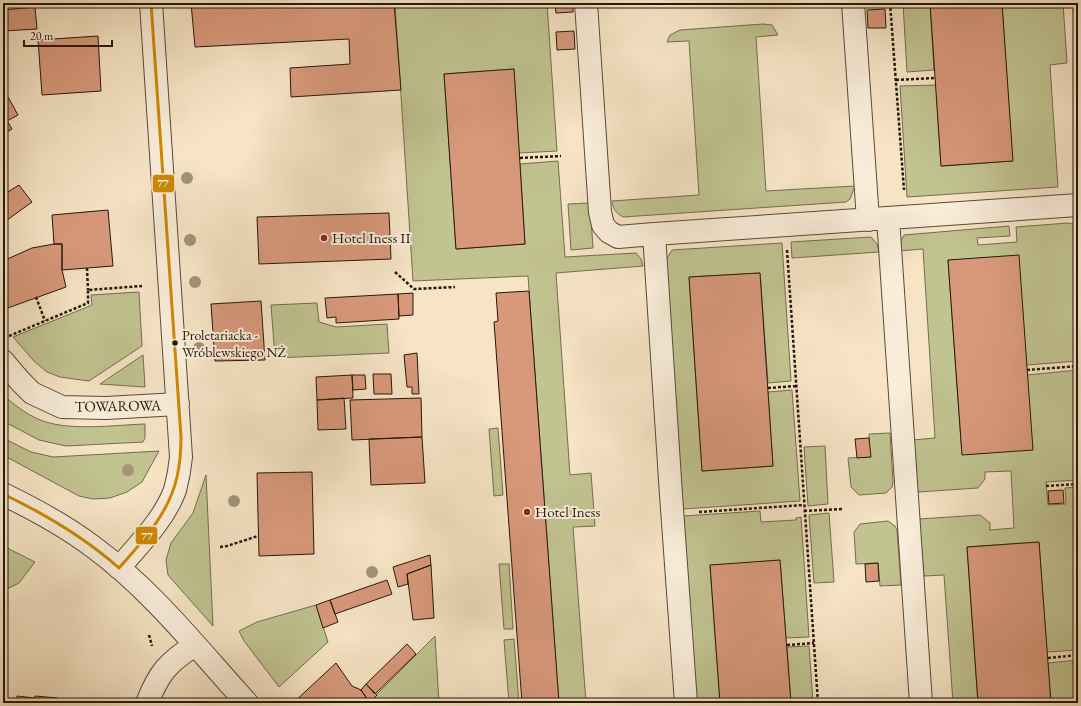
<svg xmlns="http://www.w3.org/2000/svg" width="1081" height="706" viewBox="0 0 1081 706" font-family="'EB Garamond',serif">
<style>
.grass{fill:#c1c391;stroke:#736d4e}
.building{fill:#d8997b;stroke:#25170b}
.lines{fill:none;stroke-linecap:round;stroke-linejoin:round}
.minor-casing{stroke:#594a3a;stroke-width:24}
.path{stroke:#25170b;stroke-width:2.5;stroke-dasharray:3 2;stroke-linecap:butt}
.minor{stroke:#f9edd9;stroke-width:22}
.bus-1-casing{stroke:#f9edd9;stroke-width:6}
.bus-1{stroke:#cd8902;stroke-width:3}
.tree{fill:#a19479}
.poi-dot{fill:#8f2418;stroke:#f9edd9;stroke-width:1.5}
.bus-dot{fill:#25170b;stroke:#f9edd9;stroke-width:1.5}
.labels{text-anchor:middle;stroke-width:4;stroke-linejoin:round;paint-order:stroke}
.bus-label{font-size:14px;fill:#25170b;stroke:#f9edd9;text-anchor:start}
.poi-label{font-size:15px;fill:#25170b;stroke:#f9edd9;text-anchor:start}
.street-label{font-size:15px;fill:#25170b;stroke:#f9edd9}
.line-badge{stroke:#f9edd9;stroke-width:1.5}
.badge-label{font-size:11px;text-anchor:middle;font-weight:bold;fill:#fff}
</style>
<rect width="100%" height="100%" fill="#f6e4c5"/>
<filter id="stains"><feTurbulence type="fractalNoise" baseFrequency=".005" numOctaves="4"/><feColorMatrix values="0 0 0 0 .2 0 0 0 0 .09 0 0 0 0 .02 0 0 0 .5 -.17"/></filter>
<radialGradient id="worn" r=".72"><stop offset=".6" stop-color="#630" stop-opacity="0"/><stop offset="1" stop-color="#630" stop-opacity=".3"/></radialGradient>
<path class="grass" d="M395,3H547L557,151L519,153L514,69L444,74L456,249L525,244L520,164L558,161L565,257L636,253L641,259L643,266L556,273L570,475L591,473L595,526L573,527L586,703H559L528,276L413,281Z
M903,3H930L934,70L907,72Z
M1002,3H1063L1067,63L1050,65L1058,187L907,197L900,86L936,85L941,166L1012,161Z
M763,24L772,25L778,35L756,37L766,191L855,186L850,199L846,202L623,217C616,213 613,209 612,201L699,195L689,41L667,42L670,35L680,30Z
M590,203L593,248L571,250L568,204Z
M1068,223L1073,224L1078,228V361L1027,365L948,260L962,455L1027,375L1078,370V480L1046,482L1048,505L1066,504L1065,488L1078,487V650L1047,652L1039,542L967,547L978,703H953L944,575L924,576L919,519L980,515L990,523V530L1014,528L1011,471L985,472V479L978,488L918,492L913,440L935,438L923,249L900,251V243L904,235L1009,226L1010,236L977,238L978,245L1017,242L1016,227Z
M871,237L877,244L879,252L792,258L791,242Z
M782,243L791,381L768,383L760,273L689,277L702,471L773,466L768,392L792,390L800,501L683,509L666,260L672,250Z
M139,292L142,346L89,381L60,377L47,372L34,361L13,337L92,305L91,295Z
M317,303L319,322L336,327L387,324L389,353L275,358L271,305Z
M143,355L145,387L100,384Z
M3,395C14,404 24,413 38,419C66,432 114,425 145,424V438L143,442L66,446L39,440L3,421Z
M498,428L503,495L494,496L489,429Z
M890,433L893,482L892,487L886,493L859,495L851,487L848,458L870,457L869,434Z
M3,438L31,452L53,457L159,451L142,482L127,492L110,498L93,499L79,496L3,455Z
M825,446L828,504L808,506L804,447Z
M206,475L213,626L168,575L166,560L171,543L193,513Z
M760,511L761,522L796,520V518L801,517L809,637L786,638L780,560L710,566L720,703H696L683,516Z
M829,513L834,582L814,583L809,515Z
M888,521L895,526L897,530L901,585L880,586L878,563L856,564L854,532L860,524Z
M3,546L35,562L19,583L3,591Z
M499,564H509L513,629H504Z
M316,605L328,642L279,687L244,641L239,631L257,622Z
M435,636L439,703H368Z
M514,639L519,703H509L504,640Z
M809,646L813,703H791L787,647Z
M1078,660V703H1051L1048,663Z"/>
<path class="building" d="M40,3H96V4L41,7Z
M191,3H394L401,90L291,97L290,68L350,64L349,39L195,47Z
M555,3H573V12L556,13Z
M930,3H1002L1013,161L941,166Z
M35,7L37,29L3,31V10Z
M885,9L886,28H868L867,10Z
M574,31L575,49L557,50L556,32Z
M98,36L101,91L42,95L38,40Z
M514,69L525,244L456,249L444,74Z
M8,97L18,115L7,121L3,114V100Z
M3,114L12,129L3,134Z
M19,185L32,202L3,223V195Z
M108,210L113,266L62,270V244H54L52,215Z
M389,213L391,259L259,264L257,217Z
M54,244H62V270L66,287L5,309L3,307V261L32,248Z
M1019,255L1033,450L962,455L948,260Z
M760,273L773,466L702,471L689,277Z
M529,291L559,703H522L494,322L498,321L496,293Z
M413,293V315L399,316L398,294Z
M398,294L399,319L336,323V317L327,318L325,298Z
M261,301L265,360L215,361L211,304Z
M417,353L419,394H412V387H407L404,355Z
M373,374H391L392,394H374Z
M352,375H365L366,389L353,390Z
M352,375L353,398L317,400L316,377Z
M344,398L346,429L318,430L317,400Z
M421,398L422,437L352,440L350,400Z
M422,437L425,483L371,485L369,439Z
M869,438L871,457L857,458L855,439Z
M312,472L314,554L259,556L257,473Z
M1063,490L1064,503L1049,504L1048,491Z
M1039,542L1051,703H978L967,547Z
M430,555L431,565L407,574L408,584L398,587L393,567Z
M780,560L791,703H720L710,565Z
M878,563L879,581L866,582L865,564Z
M431,565L434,618L413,620L407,574Z
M387,580L392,594L335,614L330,600Z
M330,600L338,622L323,628L316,605Z
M407,644L416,654L375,694L366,684Z
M336,663L352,686L361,690L370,703H293Z
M366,684L377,695L370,703L361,690Z
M17,696L35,698L34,703H16Z
M35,696L58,698L57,703H34Z"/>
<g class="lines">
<g class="minor-casing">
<path id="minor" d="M586,3L600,212L603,225L609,232L618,237L654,234
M853,3L868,220
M888,218L921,703
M3,361L20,381L32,393L62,407L106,408L178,404
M3,494C34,509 64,525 92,546C151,589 198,649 247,703
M119,568C139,544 164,520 175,490C178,479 180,468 181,457L151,3
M147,703C159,673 167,663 195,645
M686,703L671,495L654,234L1078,205"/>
</g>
<path class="path" d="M890,3L904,190
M896,80L935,78
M520,158L561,156
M787,250L818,703
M87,268L88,290
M395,272L414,289L455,287
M36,297L45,321
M9,336L88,303V290L142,286
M1027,370L1078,366
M768,388L796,386
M1046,486L1078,484
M804,511L842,509
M699,512L804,505
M220,547L227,546L258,536
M149,635L152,646
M787,645L814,643
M1048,658L1078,655"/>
<use href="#minor" class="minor"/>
<g class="bus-1-casing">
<path id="bus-1" d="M3,494C45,514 84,537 119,568C143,541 169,513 177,477C180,464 181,451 181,437L151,3"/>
</g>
<use href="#bus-1" class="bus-1"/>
</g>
<g class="tree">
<circle cx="187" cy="178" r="6"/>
<circle cx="190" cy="240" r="6"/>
<circle cx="195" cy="282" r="6"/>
<circle cx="199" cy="348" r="6"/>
<circle cx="128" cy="470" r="6"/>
<circle cx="234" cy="501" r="6"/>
<circle cx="372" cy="572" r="6"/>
</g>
<g class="poi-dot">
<circle cx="324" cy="238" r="4"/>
<circle cx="527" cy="512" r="4"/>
</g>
<circle class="bus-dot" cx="175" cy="343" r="3.5"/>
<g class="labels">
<g class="bus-label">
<text x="182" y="340">Proletariacka -<tspan x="182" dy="17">Wróblewskiego NŻ</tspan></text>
</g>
<g class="poi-label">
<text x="332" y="243">Hotel Iness II</text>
<text x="535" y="517">Hotel Iness</text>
</g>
<g class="street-label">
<text transform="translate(118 406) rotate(-1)" y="5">TOWAROWA</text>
</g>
</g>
<g class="line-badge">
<rect x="152" y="174" width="23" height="19" rx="4" fill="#cd8902"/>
<rect x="135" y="526" width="23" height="19" rx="4" fill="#cd8902"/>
</g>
<g class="badge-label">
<text x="163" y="187">77</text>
<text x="147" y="540">77</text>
</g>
<rect width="1081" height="706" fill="none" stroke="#f6e4c5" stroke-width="16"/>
<rect x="4" y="4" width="1073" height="698" fill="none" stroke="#25170b" stroke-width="2"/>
<rect x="8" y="8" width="1065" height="690" fill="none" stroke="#25170b"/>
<path d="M24 40v6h88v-6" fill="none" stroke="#25170b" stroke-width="2"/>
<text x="30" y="40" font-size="12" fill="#25170b" stroke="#f9edd9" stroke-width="3" paint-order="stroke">20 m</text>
<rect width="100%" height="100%" filter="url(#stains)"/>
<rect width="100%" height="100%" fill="url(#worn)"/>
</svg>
